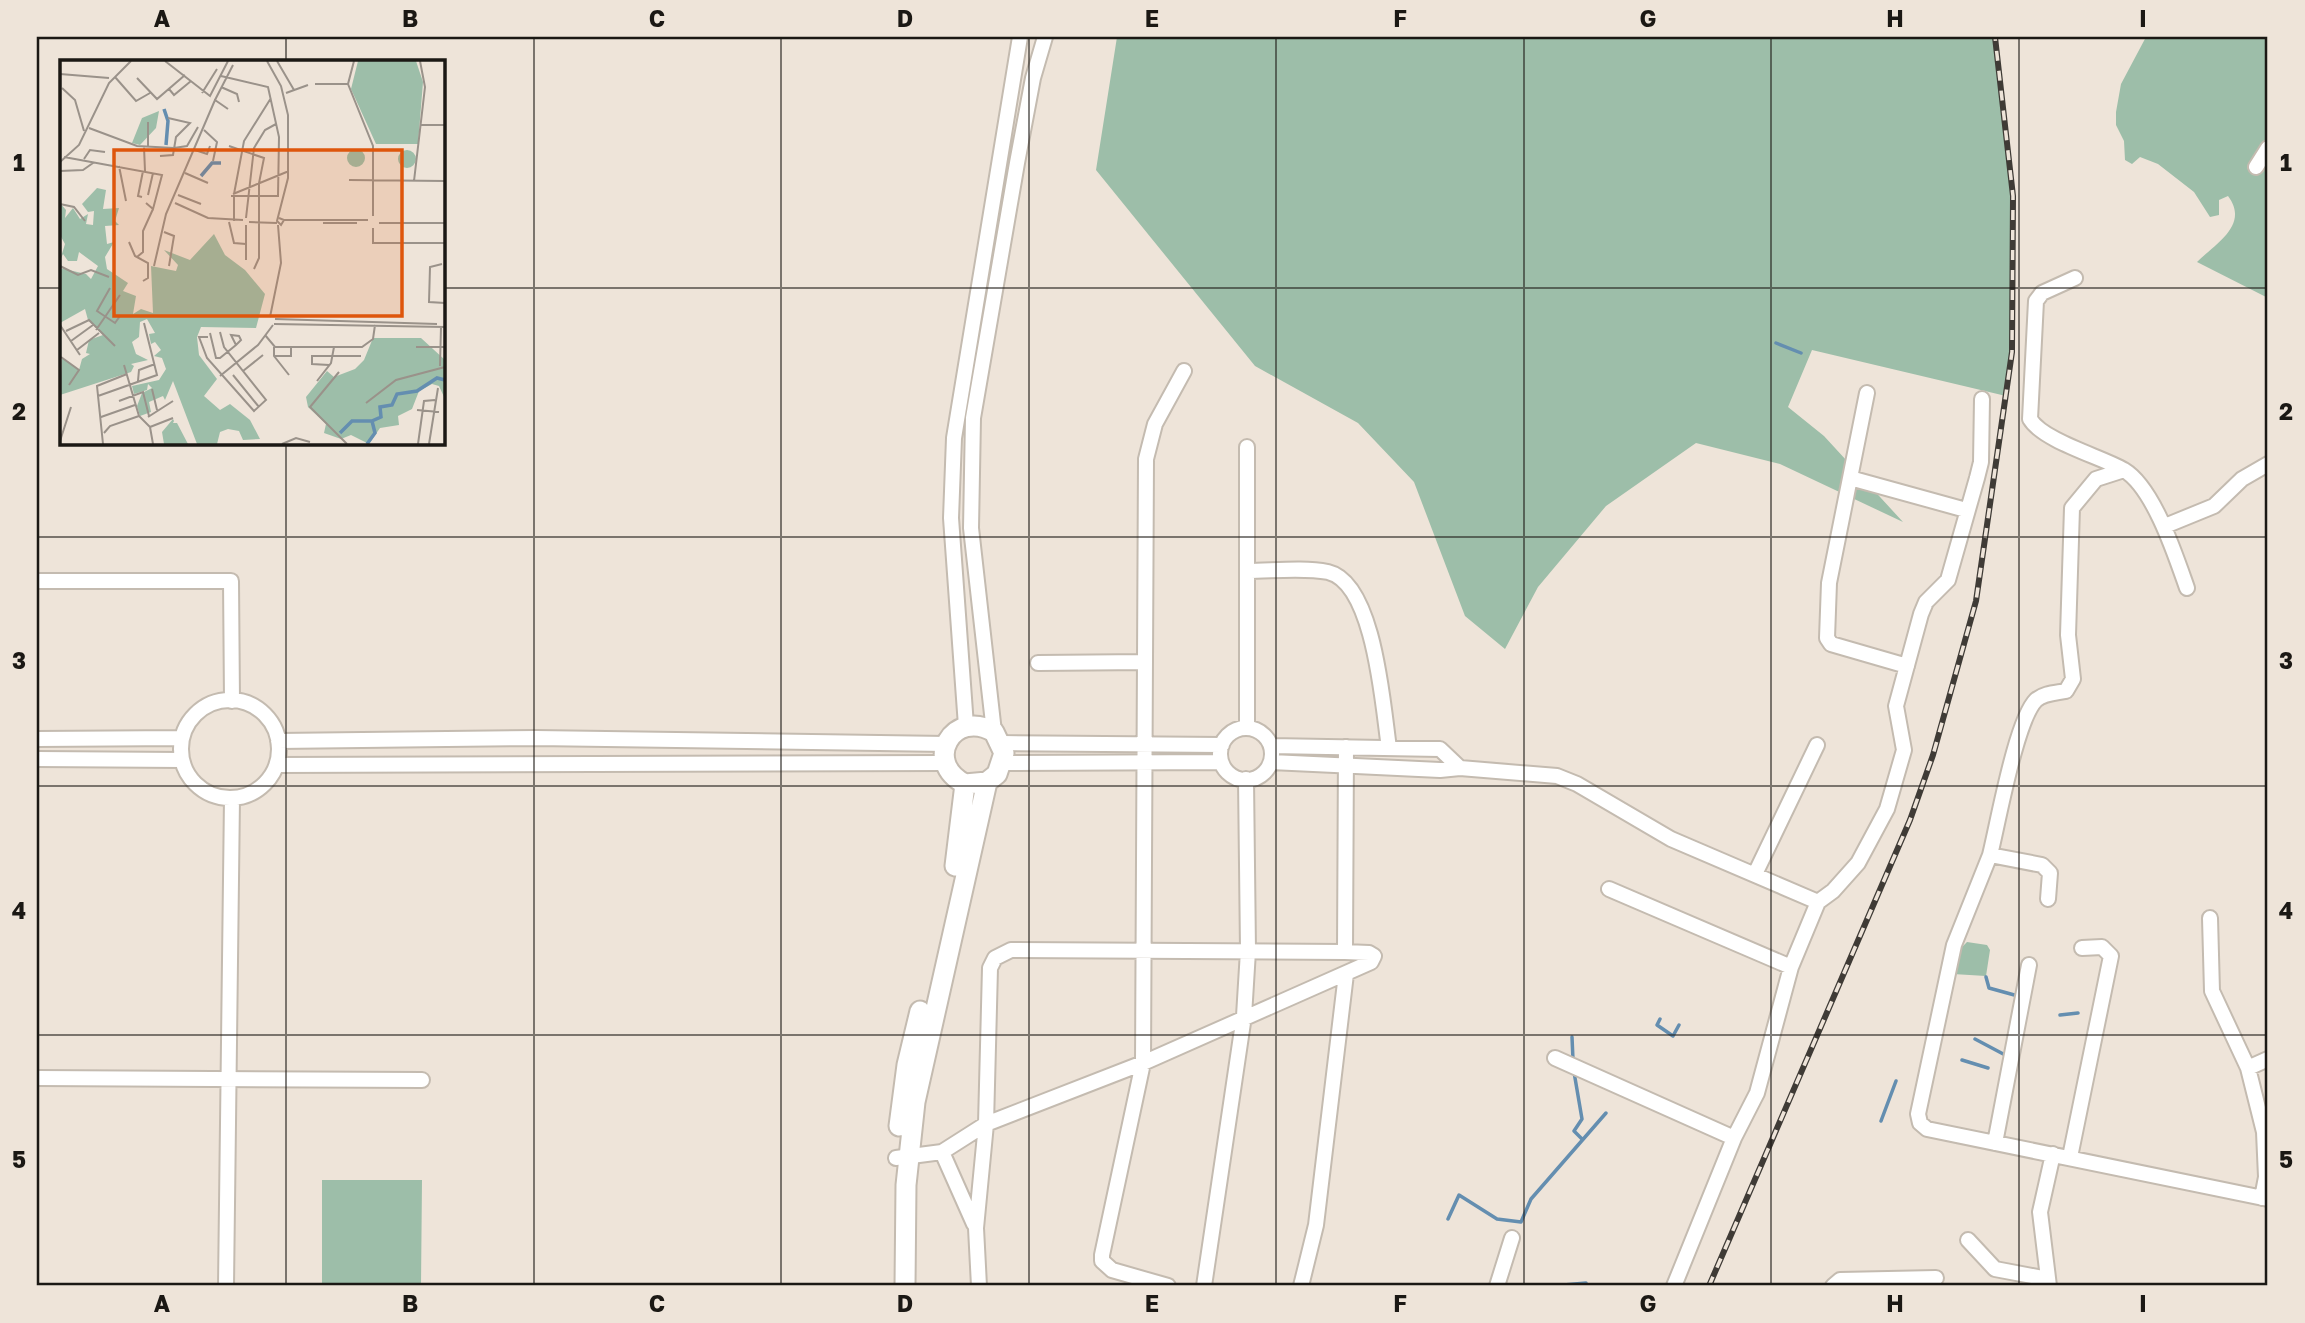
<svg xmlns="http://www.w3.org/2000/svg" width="2305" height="1323" viewBox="0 0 2305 1323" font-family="'Golos Text',sans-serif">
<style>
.green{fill:#9dbea9}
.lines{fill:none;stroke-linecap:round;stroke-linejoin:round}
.stream{stroke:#648eb0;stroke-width:3.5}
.minor-casing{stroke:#c4bbb0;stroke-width:18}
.highway-casing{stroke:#c4bbb0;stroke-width:23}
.minor{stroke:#fff;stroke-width:14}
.highway{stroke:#fff;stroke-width:19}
.rail-casing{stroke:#3f3b36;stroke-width:6}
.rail{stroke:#eee4d9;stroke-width:3.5;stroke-dasharray:10;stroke-linecap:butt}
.grid{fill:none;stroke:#1b1814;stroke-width:2;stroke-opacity:0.55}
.inset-river{fill:none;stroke:#648eb0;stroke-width:3.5}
.inset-road{fill:none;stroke:#9a928a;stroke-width:2}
.view{fill:#de560c;fill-opacity:0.15;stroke:#de560c;stroke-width:3.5}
.inset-edge{fill:none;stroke:#1b1814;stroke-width:3.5}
.neatline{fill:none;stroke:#1b1814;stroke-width:2.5}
.grid-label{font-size:23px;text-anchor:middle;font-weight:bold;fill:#1b1814}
</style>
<rect width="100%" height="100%" fill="#eee4d9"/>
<path class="green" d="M1117,37H1995C2009,157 2022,275 2006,396L1812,350L1788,407L1824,436L1903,522L1780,464L1696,443L1606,506L1538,587L1505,649L1465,616L1414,482L1358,423L1255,366L1096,170Z
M2146,37H2268V298L2197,262C2215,244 2250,225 2228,196L2219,200V215L2210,217L2194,192L2158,164L2140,157L2132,164L2125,160L2124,141L2116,125V112L2121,84Z
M1967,942L1987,945L1990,950L1986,976L1953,974L1961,948Z
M322,1180H422L421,1286H322Z"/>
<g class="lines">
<path class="stream" d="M1776,343L1801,353
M1986,977L1989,988L2018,996
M2060,1015L2078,1013
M1660,1019L1657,1025L1673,1036L1679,1025
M1572,1037L1573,1060
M1975,1039L2007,1056
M1962,1060L1988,1068
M1574,1072L1582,1119L1574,1131L1582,1139
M1881,1121L1896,1081
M1448,1219L1459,1195L1497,1219L1521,1222L1531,1199L1606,1113
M1552,1286L1586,1283V1286"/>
<g class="minor-casing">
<path id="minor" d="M2256,167L2268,148
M2075,278L2042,293L2036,301L2030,419C2043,441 2102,457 2124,470C2154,488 2176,557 2187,588
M1867,393L1829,583L1827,638L1831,644L1907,666
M1850,478L1966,510
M2165,526L2214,506L2242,479L2268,464
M1247,571C1272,571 1303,567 1328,572C1375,583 1383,708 1389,748
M37,581H231L232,701
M1038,663L1145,662
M181 749a49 49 0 1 1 98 0a49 49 0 1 1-98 0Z
M966,726L951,518L954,438L1020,37
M1247,728V447
M1220 754a26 26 0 1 1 52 0a26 26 0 1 1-52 0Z
M994,732L971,528L973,418L1017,163L1033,78L1045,37
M37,739L182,738
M278,741L536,738L946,744
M1002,743L1222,745
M1271,746L1440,749L1460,768
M37,759L182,760
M1271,762L1440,770L1460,768L1557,776L1577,784L1671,839L1818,902
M1003,763L1221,762
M277,765L945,763
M1990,855C1998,823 2016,720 2036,700C2044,693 2056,693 2066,691L2073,679L2068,635L2072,508L2096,479L2124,470
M1755,874L1817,745
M1609,889L1791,967
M2048,899L2050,873L2042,865L1990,855L1954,945L1918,1114L1920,1123L1927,1129L2268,1199
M2210,918L2212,991L2248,1068L2264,1132L2266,1177L2262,1198
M1345,952L1346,747
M1555,1058L1734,1138
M2248,1068L2268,1059
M37,1078L422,1080
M1995,1143L2029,965
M942,1152L974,1224
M2070,1157L2111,956L2102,947L2082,948
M896,1158L942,1152L986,1124L1143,1063L1371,962L1374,956L1369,953L1345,952L1011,950L995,958L990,968L986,1124L976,1228L979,1286
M1968,1240L1995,1269L2048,1279
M226,1286L232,798
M1168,1286L1112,1270L1102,1261V1255L1143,1063L1146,459L1155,424L1184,371
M1204,1286L1244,1016L1248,951L1246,779
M1301,1286L1316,1225L1346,974
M1497,1286L1512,1238
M1674,1286L1734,1138L1757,1093L1791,967L1818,902L1833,891L1858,863L1887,809L1904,750L1896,706L1921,614L1926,602L1948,580L1977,478L1981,462L1982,399
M1833,1286L1840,1280L1936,1278
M2049,1286L2040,1212L2053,1154"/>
</g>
<g class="highway-casing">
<path id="highway" d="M955,866L965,784
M899,1126L907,1065L920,1011
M905,1286L906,1185L915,1102L987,782L997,774L1004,753L994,732C953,708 922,762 965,784L987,782"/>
</g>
<use href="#minor" class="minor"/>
<use href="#highway" class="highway"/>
<g class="rail-casing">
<path id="rail" d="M1709,1286L1910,820L1933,755L1976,601L2012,352L2013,196L1995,37"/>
</g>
<use href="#rail" class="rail"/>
</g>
<path class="grid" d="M286,37V61M534,37V1286M781,37V1286M1029,37V1286M1276,37V1286M1524,37V1286M1771,37V1286M2019,37V1286M37,288H61M443,288H2268M286,443V1286M37,537H2268M37,786H2268M37,1035H2268"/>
<g transform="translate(60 60)">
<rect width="385" height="385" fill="#eee4d9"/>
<path d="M298,1H356L363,22L358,84H316L291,29ZM99,51L96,68L80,85L72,83L82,58ZM287 98a9 9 0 1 1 18 0a9 9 0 1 1-18 0ZM338 99a9 9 0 1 1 18 0a9 9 0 1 1-18 0ZM37,128L46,130L43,149L59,148L55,161L59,165L45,166L47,184L54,182L45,197L47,209L68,223L63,231L76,236L73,254L81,249L93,253L91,206L116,211L118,205L104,190L130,200L154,174L165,195L185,210L205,234L196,268L141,267L137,277L139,295L157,319L144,336L160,350L170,344L190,360L200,379L183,380L179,371L168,369L160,372L157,384H137L113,321L105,340L103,336L89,342L91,352L80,356L77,346L82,333L92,328L88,324L87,330L74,334L72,326L99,320L106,309L102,298L94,296L101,290L95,282L91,284L89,274L95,273L87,259L80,262L79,277L72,282L76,294L88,300L71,304L74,306L71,312L0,335L2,298L19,310L22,299L30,294L26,293L29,280L43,275L28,260L25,249L0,263V208L26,214L31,219L38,206L19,192L17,201H8L3,194L0,200L5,184L0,175V143L6,150L5,158L13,148L20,159L28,154L26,164L33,165L34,151L28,152L22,144ZM313,278H361L385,300V339L379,326L372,324L359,331L352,349L338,356L339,365L320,368L309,384L291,375L281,379L264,373L266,364L248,347L246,337L267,311L274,317L295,309L304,300ZM113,359L114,361L113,363H117L128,384H104L102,372Z" fill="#9dbea9"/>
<path class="inset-river" d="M104,49L108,61L106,85M141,116L152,103H161M280,373L292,361H312M307,384L315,373L312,361L321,357L320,347L332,345L337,334L357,331L377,318L385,320"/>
<path class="inset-road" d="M105,1L150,36L168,1M207,1L221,26L228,55V118L217,161L221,165L224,160L219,158M217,1L234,30M294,1L288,24L313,86V156M0,14L49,18M161,16L208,27L219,77L218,136H171M55,17L76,41L90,33M77,18L97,39L125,15M255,24H288M161,27L177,34L179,42M2,28L15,40L24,71M109,29L114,35L131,21M142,33L157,9M226,33L248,25M168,49L155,40L173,5M360,65H385M29,68L77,86L114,88L127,86L138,67M144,70L157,82L153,101M88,86V62M169,86L204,98L199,123V198L194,209M84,87L85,111M135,90L147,94L150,86M100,96L113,95L116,77L130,63L108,58M4,97L102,115L93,149L86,143M24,99L30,90L45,92M0,102L19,85L49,23L71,1M59,106L66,141M0,111L23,110L33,103M125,113L148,123M289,120L385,121M354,121L365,27L360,1M173,134L229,111M174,134L184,81L211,38M88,135L93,113M118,135L141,144M82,137L78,136L83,111M115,143L148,158L183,160M0,144L14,147L25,161M186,158L194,88L205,70L216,64M224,160H308M174,161V136M169,162L174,183L186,184M189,162L217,163M263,163H297M319,163H385M313,168V183H385M104,172L114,176L109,206M69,182L75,196L88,203V218L83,221M77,197L83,192V171L93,149M186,200V165M382,204L370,207L369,242L385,243M0,206L18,215L31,210L49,217M94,206L106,154L155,40M50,228L37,251L55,263L60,256M210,257L221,203L218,165M215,259L377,264M214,264L385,267M0,265L20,295M36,270L60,235M6,271L29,260L55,286M150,273L156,298H160L176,285L181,280L179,276L171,275L176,285M205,275L215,287H302L313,279L315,265M148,277H139L147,298L194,351L206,340L164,287L160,272M11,281L33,265M214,287V296L229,315M356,287H385M17,290L39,273M252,295V304L269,305M215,296H231V287M252,296H301M1,297L19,310L9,325M64,305L79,356L90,367L93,384M380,306L381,267M183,311L203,295M279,312L250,347L287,384M173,315L199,347M160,316L198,285L213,265M78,321L79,310L95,304M257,321L271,303L274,287M92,329L97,350M38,336L97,315L84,263M59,341L83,332L89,356M306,343L336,320L385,307M357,350L379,352M41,357L75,345M88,357L113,341M90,367L113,358M44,373L50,366L79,356M0,381L11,347M43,384L37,326L67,314M222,384L236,378L250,382M358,384L364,341L375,340M369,384L378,328"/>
<path class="view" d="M54,90H342V256H54Z"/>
<rect width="385" height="385" class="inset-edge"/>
</g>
<rect width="2305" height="1323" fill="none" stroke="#eee4d9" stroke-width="77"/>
<rect x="38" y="38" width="2228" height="1246" class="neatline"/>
<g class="grid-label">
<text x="162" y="27">A</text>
<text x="410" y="27">B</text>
<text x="657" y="27">C</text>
<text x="905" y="27">D</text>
<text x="1152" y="27">E</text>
<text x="1400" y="27">F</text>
<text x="1648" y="27">G</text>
<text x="1895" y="27">H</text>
<text x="2143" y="27">I</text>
<text x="19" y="171">1</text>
<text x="2286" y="171">1</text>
<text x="19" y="420">2</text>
<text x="2286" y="420">2</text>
<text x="19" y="669">3</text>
<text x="2286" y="669">3</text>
<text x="19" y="919">4</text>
<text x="2286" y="919">4</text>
<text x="19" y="1168">5</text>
<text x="2286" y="1168">5</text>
<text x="162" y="1312">A</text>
<text x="410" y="1312">B</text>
<text x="657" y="1312">C</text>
<text x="905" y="1312">D</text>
<text x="1152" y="1312">E</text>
<text x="1400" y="1312">F</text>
<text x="1648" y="1312">G</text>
<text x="1895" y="1312">H</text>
<text x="2143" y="1312">I</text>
</g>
</svg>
